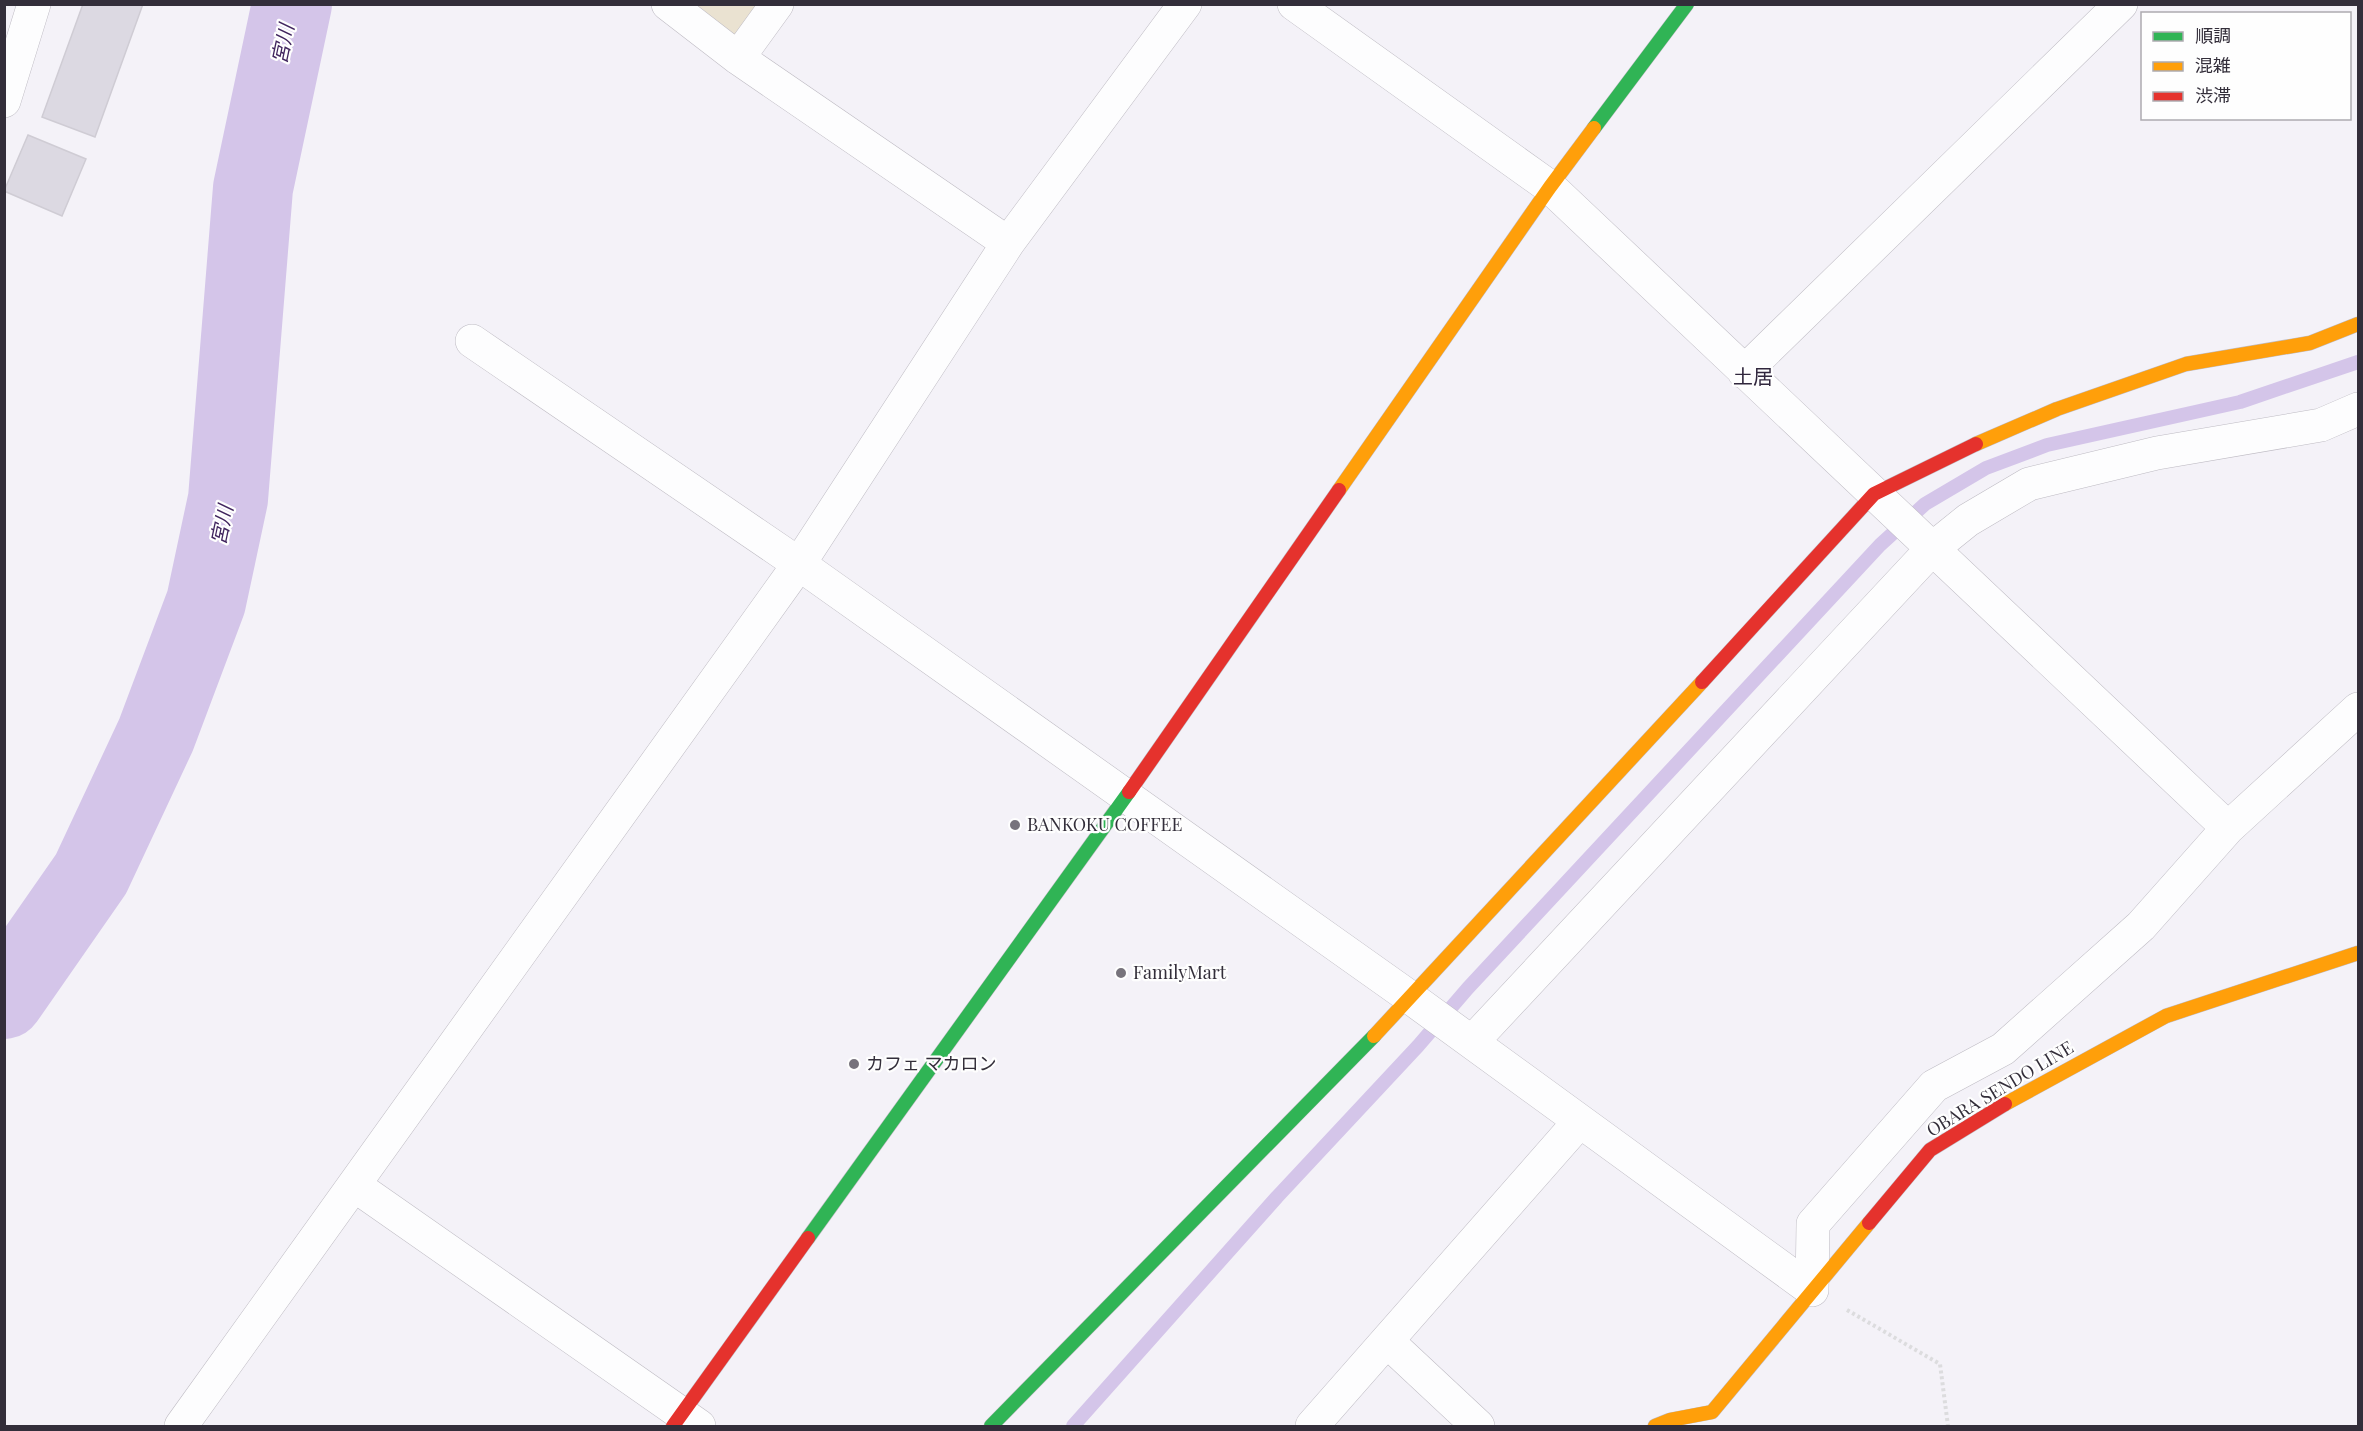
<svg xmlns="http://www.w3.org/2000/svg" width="2363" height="1431" viewBox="0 0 2363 1431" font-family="'Playfair Display','Noto Sans JP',serif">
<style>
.green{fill:#eae2d1}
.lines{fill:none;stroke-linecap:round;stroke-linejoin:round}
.stream{stroke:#d4c5e9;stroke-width:14}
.river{stroke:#d4c5e9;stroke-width:80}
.building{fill:#dcd9e2;stroke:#cfccd4;stroke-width:1.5}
.street-casing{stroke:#bebbc3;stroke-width:34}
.fast-casing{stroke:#bebbc3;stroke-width:15}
.slow-casing{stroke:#bebbc3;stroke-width:15}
.jam-casing{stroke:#bebbc3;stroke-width:15}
.path{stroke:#dcdcde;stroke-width:4;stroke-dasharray:3 3;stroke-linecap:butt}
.street{stroke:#fdfdfe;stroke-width:33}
.fast{stroke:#30b455;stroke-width:14}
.slow{stroke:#ff9f0a;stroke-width:14}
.jam{stroke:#e5322d;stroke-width:14}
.poi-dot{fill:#77737c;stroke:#fefefe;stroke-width:2}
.labels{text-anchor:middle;stroke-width:4.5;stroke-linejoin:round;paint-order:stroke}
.poi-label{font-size:18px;fill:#332e3a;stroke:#fefefe;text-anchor:start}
.street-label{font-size:18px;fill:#332e3a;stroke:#fefefe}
.water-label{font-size:20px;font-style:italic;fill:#40245e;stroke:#fefefe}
.neighbourhood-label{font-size:20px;fill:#30263d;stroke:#fefefe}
</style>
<rect width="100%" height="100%" fill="#f4f2f8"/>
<path class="green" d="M668,5H777L738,58Z"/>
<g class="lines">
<path class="stream" d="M1073,1426L1277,1197L1418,1046L1468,988L1880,545L1925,504L1986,468L2047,445L2240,402L2358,362"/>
<path class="river" d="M4,999L91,874L156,735L206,602L228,499L253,188L292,4"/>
</g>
<path class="building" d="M83,4H143L95,137L42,117Z
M28,135L86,159L62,216L4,191Z"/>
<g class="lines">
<g class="street-casing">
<path id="street" d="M668,4L738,58
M777,4L738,58L1008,243
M1294,4L1550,187L2228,828
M4,101L34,4
M472,341L799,564L1411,998L1812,1290
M1744,372L2121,4
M1472,1042L1932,549L1968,520L2029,484L2157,453L2321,425L2358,409
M354,1185L699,1426
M1812,1290L1813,1224L1934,1086L2003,1049L2141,926L2228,828L2358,709
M1387,1341L1478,1426
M181,1426L799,564L1008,243L1185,4
M1312,1426L1580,1121"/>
</g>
<g class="fast-casing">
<path id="fast" d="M1594,128L1687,4
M808,1238L1129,792
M991,1426L1374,1036"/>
</g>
<g class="slow-casing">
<path id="slow" d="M1976,444L2057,409L2186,364L2310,343L2358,324
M1339,490L1550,187L1594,128
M1374,1036L1702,682
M2005,1104L2166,1016L2358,953
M1655,1426L1670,1420L1712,1412L1869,1223"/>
</g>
<g class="jam-casing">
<path id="jam" d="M1702,682L1874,494L1976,444
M1129,792L1339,490
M1869,1223L1930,1150L2005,1104
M673,1426L808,1238"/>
</g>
<path class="path" d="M1847,1310L1940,1364L1948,1426"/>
<use href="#street" class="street"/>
<use href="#fast" class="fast"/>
<use href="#slow" class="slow"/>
<use href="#jam" class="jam"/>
</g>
<g class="poi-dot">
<circle cx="1015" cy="825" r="6"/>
<circle cx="1121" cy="973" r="6"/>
<circle cx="854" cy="1064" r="6"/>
</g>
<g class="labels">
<g class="poi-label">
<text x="1027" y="831">BANKOKU COFFEE</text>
<text x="1133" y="979">FamilyMart</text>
<text x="866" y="1070">カフェ マカロン</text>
</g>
<g class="street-label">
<text transform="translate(2000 1089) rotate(-31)" y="6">OBARA SENDO LINE</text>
</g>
<g class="water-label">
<text transform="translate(283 44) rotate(-78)" y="7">宮川</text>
<text transform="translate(222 525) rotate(-78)" y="7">宮川</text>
</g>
<g class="neighbourhood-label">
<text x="1753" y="384">土居</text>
</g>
</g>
<rect width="2363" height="1431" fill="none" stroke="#332e3a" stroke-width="12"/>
<rect x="2141" y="12" width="210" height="108" fill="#fefefe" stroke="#adabb0" stroke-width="1.5"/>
<rect x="2153" y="32" width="30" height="9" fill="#30b455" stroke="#adabb0" stroke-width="1.5"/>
<text x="2195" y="42" font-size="18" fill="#332e3a">順調</text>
<rect x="2153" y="62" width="30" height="9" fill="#ff9f0a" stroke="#adabb0" stroke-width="1.5"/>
<text x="2195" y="72" font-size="18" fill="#332e3a">混雑</text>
<rect x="2153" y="92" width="30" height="9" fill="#e5322d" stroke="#adabb0" stroke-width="1.5"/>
<text x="2195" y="102" font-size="18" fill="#332e3a">渋滞</text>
</svg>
